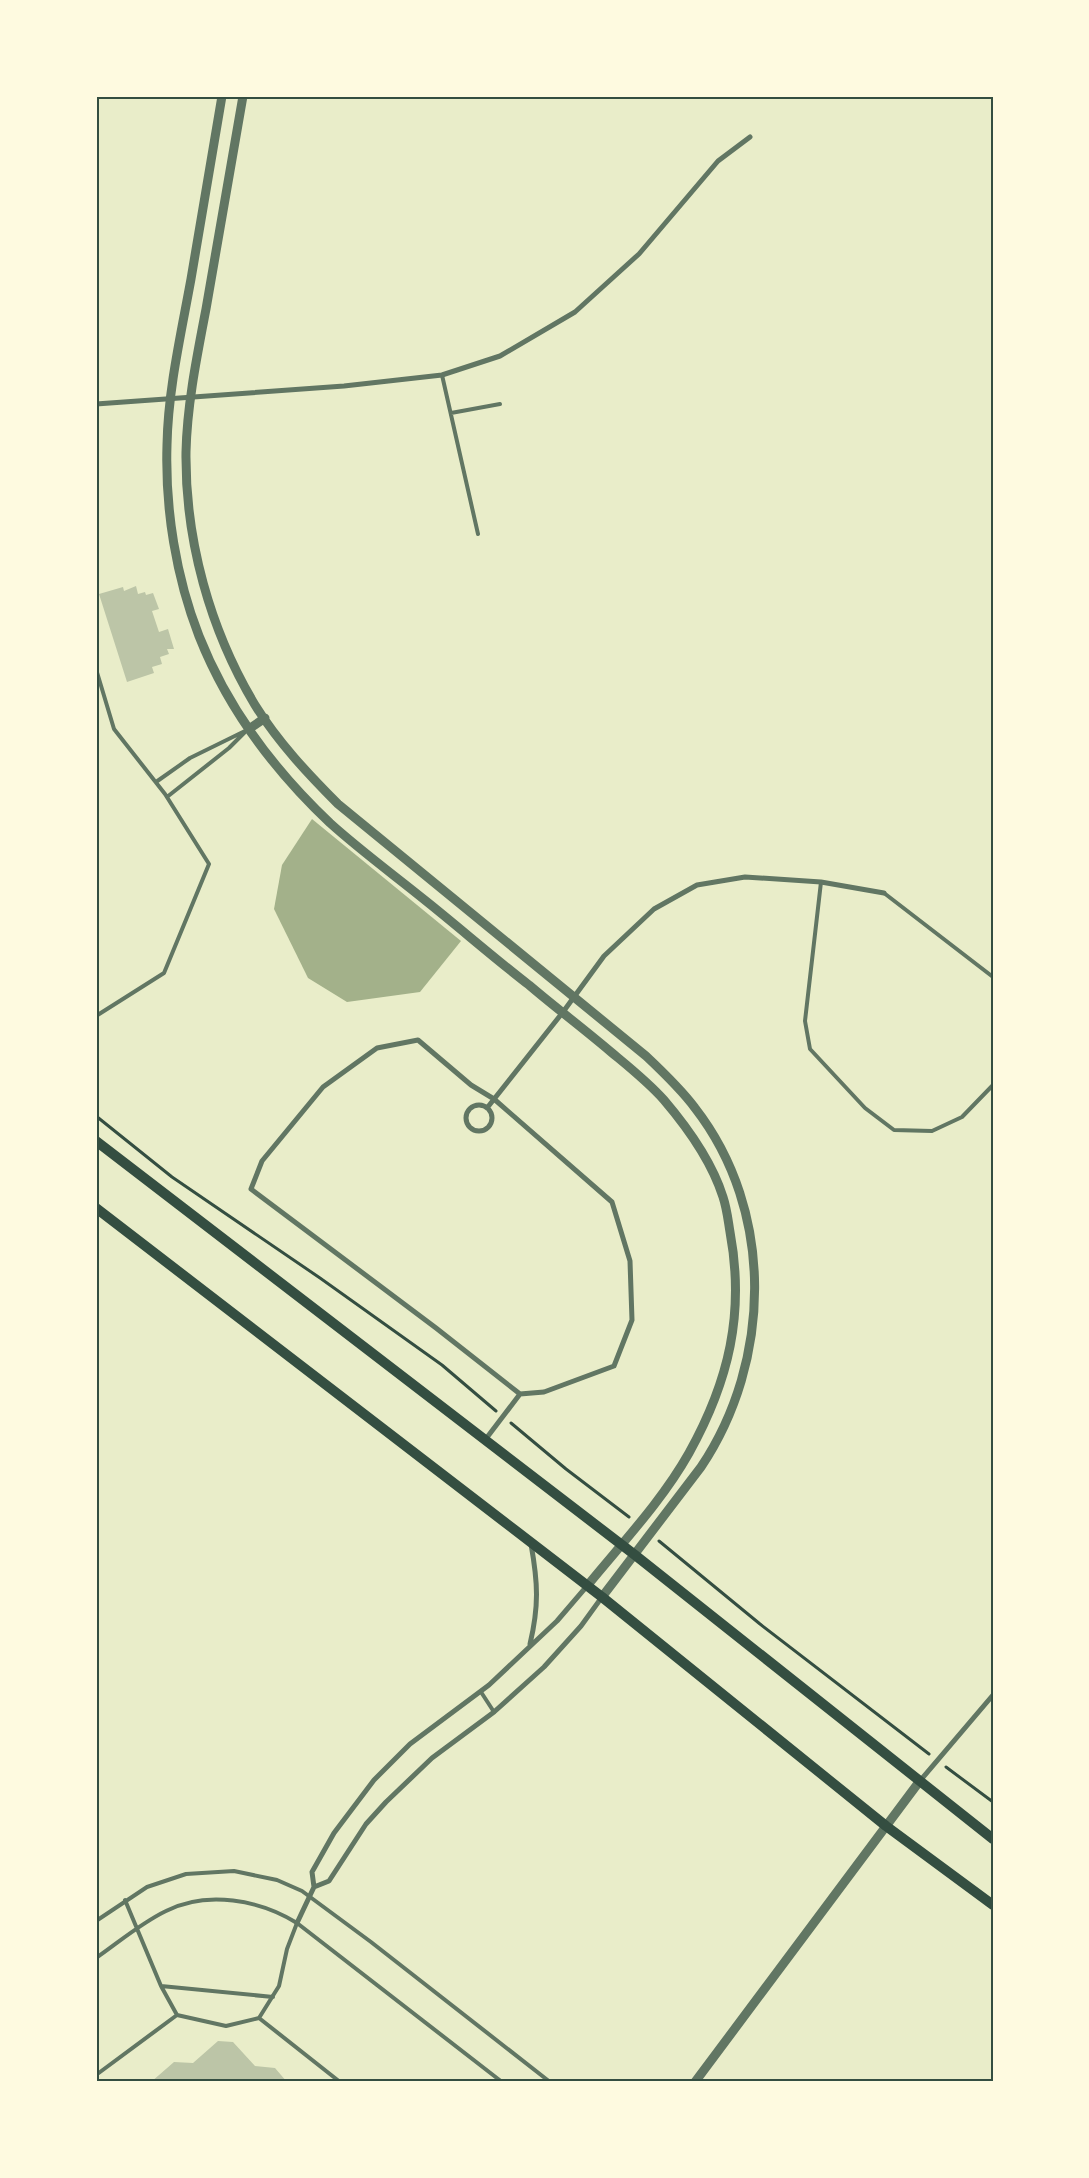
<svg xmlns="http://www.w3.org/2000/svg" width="1089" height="2178" viewBox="0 0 1089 2178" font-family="Cabin,sans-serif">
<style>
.water{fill:#a3b18a}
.building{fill:#bcc5a7}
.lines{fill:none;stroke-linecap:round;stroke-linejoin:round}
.path{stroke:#344e41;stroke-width:3}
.service{stroke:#617663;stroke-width:4}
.minor{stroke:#617663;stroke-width:5}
.tertiary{stroke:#617663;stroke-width:9}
.secondary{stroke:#344e41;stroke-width:10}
.neatline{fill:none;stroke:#344e41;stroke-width:2}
</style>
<rect width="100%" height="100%" fill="#e9edc9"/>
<path class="water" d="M312,819L461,941L420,992L347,1002L308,978L274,909L282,865Z"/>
<path class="building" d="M136,586L138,594L145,592L146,595L153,593L159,609L152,611L159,632L168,629L174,649H167L169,654L160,657L162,664L152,667L154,673L127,682L99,594L123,587L124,591Z
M218,2041L233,2042L255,2066L275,2068L287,2082H151L174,2062L193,2063Z"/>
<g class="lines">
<path class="path" d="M96,1116L172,1177L320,1278L442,1365L496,1411
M511,1423L566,1469L629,1517
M659,1541L760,1624L929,1754
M946,1767L993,1802"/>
<path class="service" d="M442,375L478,534
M451,413L500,404
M96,669L114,729L165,794L209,864L164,973L96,1016
M156,782L190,758L249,729
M167,797L229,748L245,732
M821,882L805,1021L810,1049L865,1108L894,1130L932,1131L962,1117L993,1085
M884,893L993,977
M481,1692L494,1712
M125,1900L161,1986L177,2015L226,2026L259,2018L279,1986L287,1949L297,1923
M96,1921L147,1887L186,1874L234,1871L277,1880L302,1891L371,1942L550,2082
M96,1958C119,1942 141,1923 166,1911C207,1890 260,1900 297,1923L502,2082
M161,1986L273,1997
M259,2018L340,2082
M96,2075L177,2015"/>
<path class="minor" d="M96,404L344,386L442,375L500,356L575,312L639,254L718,161L750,137
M418,1040L471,1085L494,1099L612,1202L630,1261L632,1320L614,1366L544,1392L520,1394L436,1328L251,1189L262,1161L323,1087L377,1048Z
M466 1118a13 13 0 1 1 26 0a13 13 0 1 1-26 0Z
M487,1108L563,1012L604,956L654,909L697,885L745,877L821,882L884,893
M485,1440L520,1394
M530,1644C539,1606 538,1583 531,1544
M919,1782L993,1695
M314,1887L329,1881L366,1824L386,1802L432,1758L494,1712L544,1667L581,1626L602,1597
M297,1923L314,1887L312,1872L334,1833L374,1780L410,1744L489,1685L557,1621L587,1586"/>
<path class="tertiary" d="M222,96C212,157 201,218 191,279C181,334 168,390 167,445C165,509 176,577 199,636C227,707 275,771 330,823C361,851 394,875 426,901C461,929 494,958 529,985C556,1008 584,1029 611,1052C629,1067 648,1082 664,1100C687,1127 712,1162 723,1197C727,1209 728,1220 730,1232C745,1313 729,1381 689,1453C662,1501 622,1543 587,1586
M243,96C231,167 218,238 206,309C197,356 187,405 186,452C185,540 210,630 255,705C278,742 308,774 338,804L646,1056C663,1072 681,1089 695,1108C775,1211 772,1361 701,1467L602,1597
M249,729L265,718
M695,2082L919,1782"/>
<path class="secondary" d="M96,1141L635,1555L993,1839
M96,1208L602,1597L886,1826L993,1905"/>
</g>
<rect width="1089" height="2178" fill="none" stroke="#fefae0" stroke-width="195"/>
<rect x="98" y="98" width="894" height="1982" class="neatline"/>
</svg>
